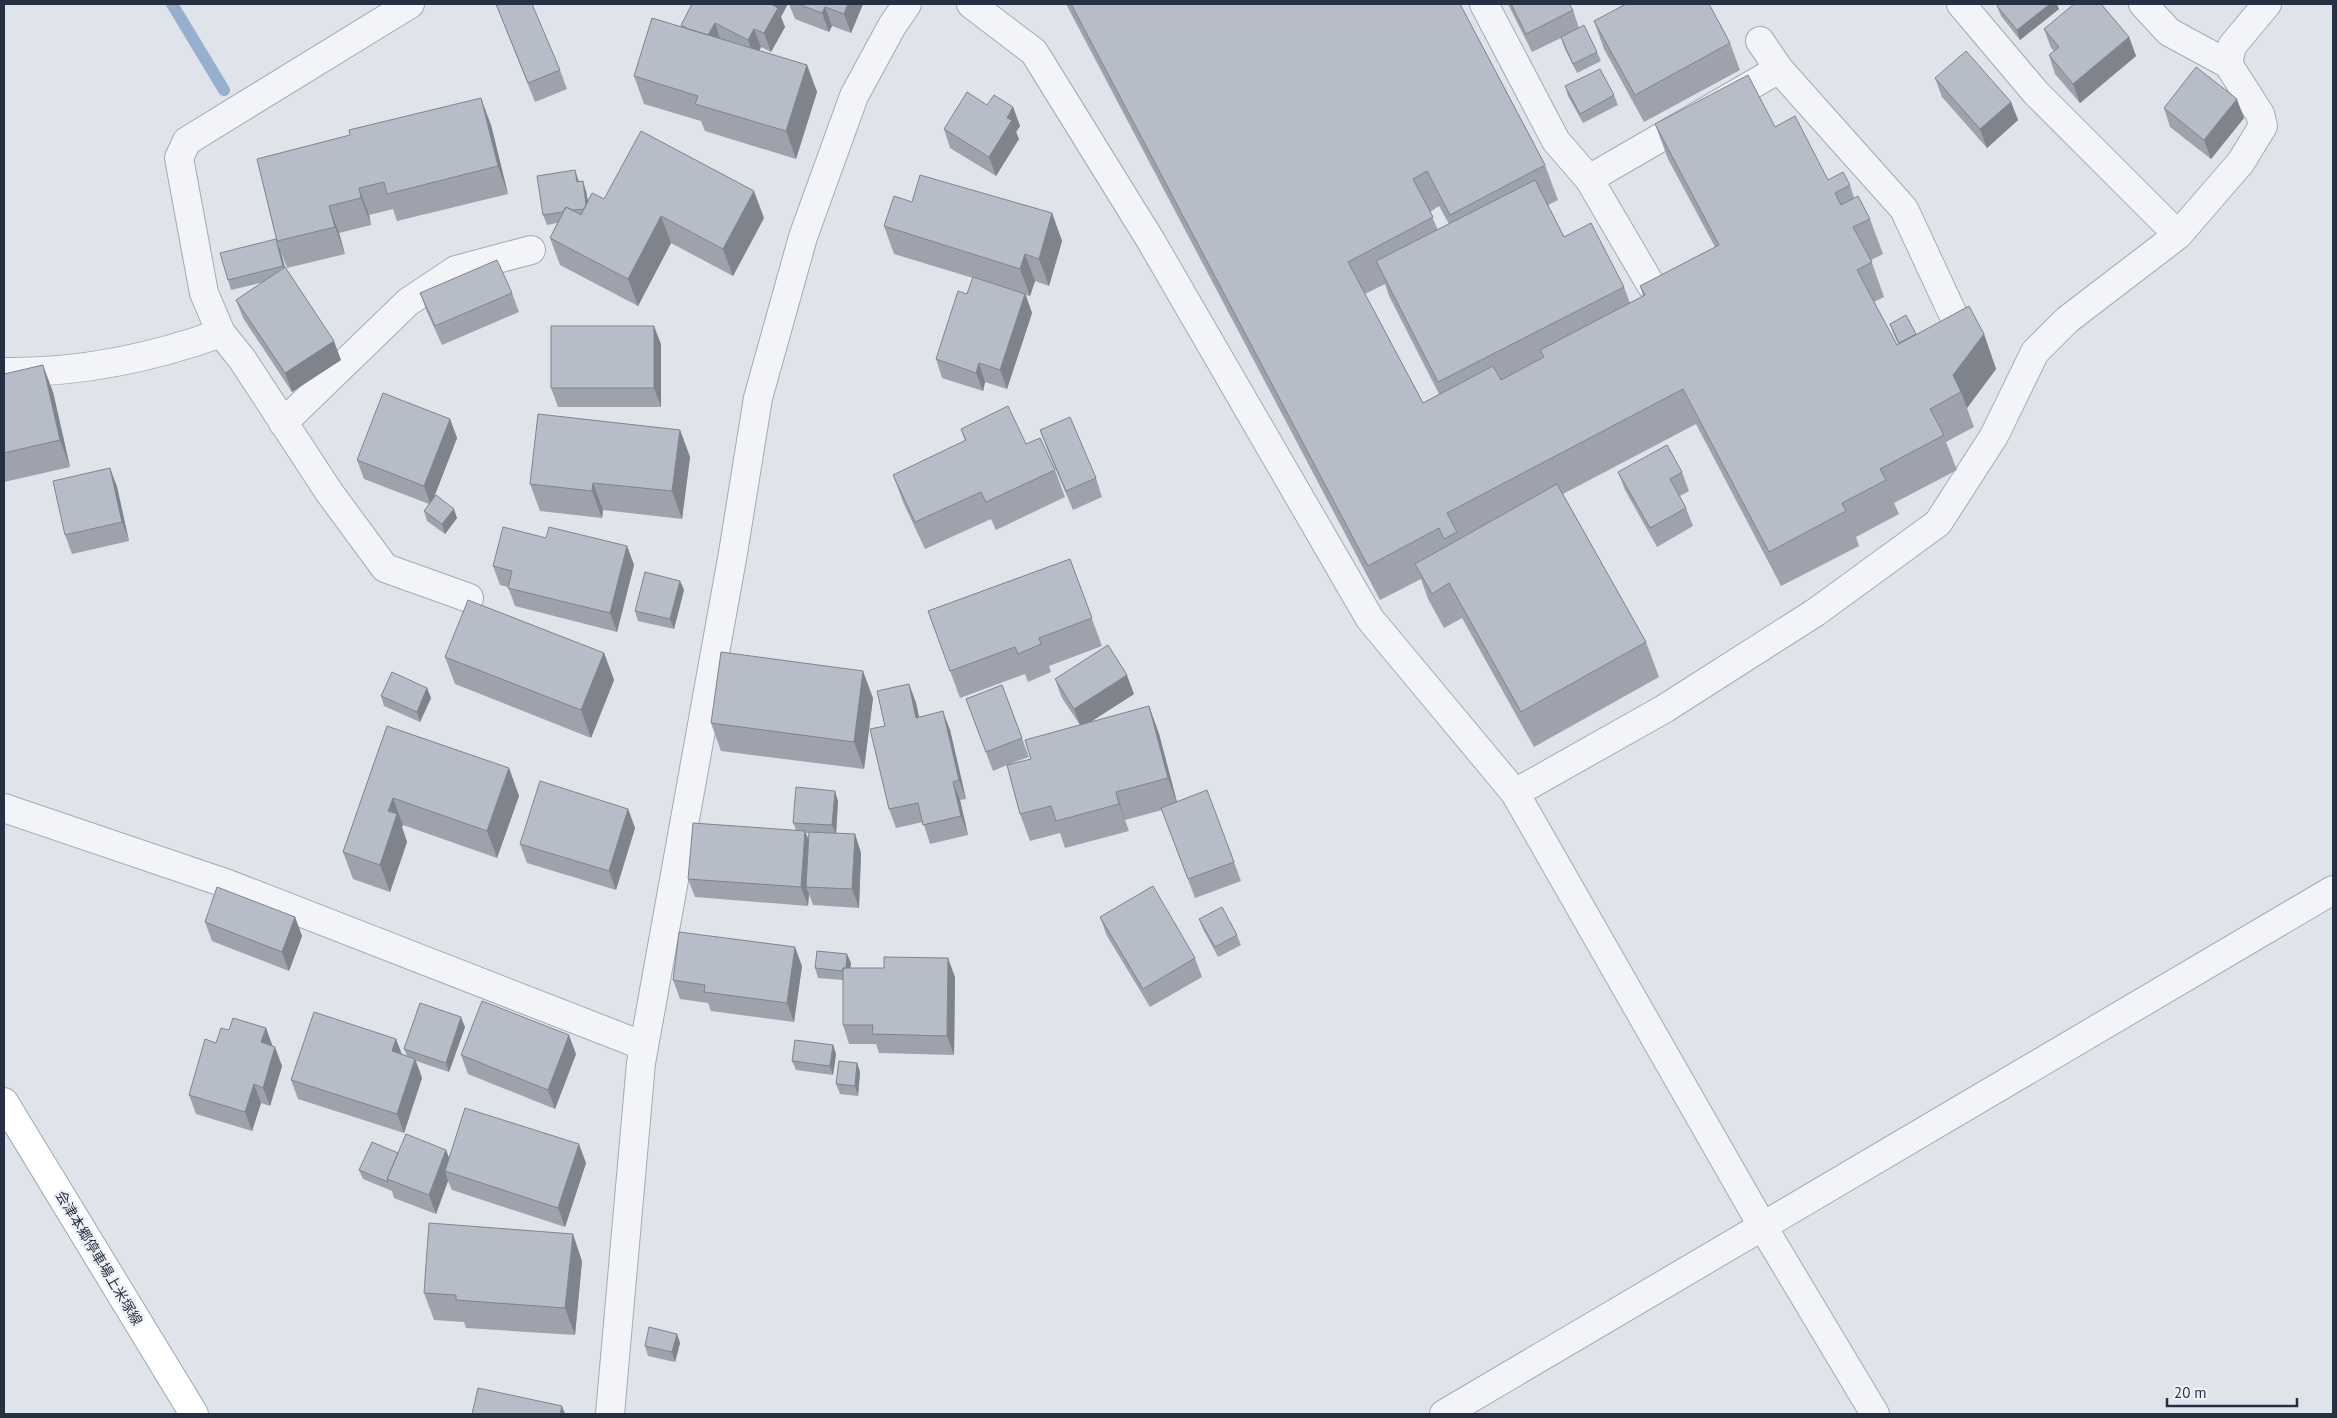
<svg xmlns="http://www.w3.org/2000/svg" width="2337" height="1418" viewBox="0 0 2337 1418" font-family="'PT Sans','Noto Sans JP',sans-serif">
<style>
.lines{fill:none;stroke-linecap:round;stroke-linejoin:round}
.stream{stroke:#97afce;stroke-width:12}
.minor-casing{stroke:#a4aab5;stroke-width:30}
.major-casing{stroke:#9da7b7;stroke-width:30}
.minor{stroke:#f3f4f8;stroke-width:28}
.major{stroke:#fff;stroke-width:28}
.wall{fill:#9da2ac;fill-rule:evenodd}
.shaded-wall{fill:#7f848c}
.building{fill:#b6bcc8;stroke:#7f848c}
.labels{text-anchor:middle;stroke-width:5;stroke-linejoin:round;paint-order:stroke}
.street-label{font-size:14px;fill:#263043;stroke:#eff2f7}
</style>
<rect width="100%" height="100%" fill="#dfe3ea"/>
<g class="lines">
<path class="stream" d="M172,4L224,90"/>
<g class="minor-casing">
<path id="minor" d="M410,4L187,141L179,158L204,293L221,333L242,359L329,492L385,568L469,598
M971,4L1034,52L1151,241L1370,619L1515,793L1763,1227L1875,1414
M1484,4L1556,141L1589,179L1651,285
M1961,4L2036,93L2178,235
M2143,4L2169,32L2228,64
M1760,41L1779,69L1904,209L1957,323
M1589,179L1779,69
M4,372C78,373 152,358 221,333
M283,423L408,302L456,270L531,250
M1515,793L1664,709L1816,612L1938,523L1994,436L2035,352L2067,320L2178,235L2241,162L2263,126L2260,114L2228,64L2232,46L2267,4
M4,808L228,884L644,1046
M610,1414L641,1063L733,553L758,398L803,237L854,96L892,26L907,4
M1444,1414L2333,890"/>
</g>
<g class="major-casing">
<path id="major" d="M4,1102L194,1414"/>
</g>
<use href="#minor" class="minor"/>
<use href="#major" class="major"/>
</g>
<path class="wall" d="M496,4L560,70L567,89L535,102Z
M789,4H863L851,33L832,26L829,32L795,19Z
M1066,4H1460L1545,165L1558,200L1548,205L1564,237L1624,287L1630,303L1643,296L1640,286L1715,247L1668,159L1655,124L1775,127L1828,180L1850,185L1854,198L1870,219L1883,254L1871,260L1884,297L1874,302L1897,345L1898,344L1893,333L1890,324L1916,334H1984L1996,369L1967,408L1974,427L1946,442L1957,470L1894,503L1899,514L1856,537L1859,546L1781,586L1696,424L1563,494L1646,642L1659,677L1534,747L1462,618L1444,628L1428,599L1421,579L1380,600ZM1439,206L1449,224L1438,230L1430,212ZM1385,284L1389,296L1439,394L1423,403L1365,294Z
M1508,4H1569L1573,10L1579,28L1597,52L1601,61L1577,73L1564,47L1561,38L1532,52Z
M1997,6L2059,9L2020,40L2001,16Z
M781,17L785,27L771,52L761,47L759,51L807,65L817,92L796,159L705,131L701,121L644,104L634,76L682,27L681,25Z
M1594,21L1730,43L1740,70L1644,122L1604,49Z
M2044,29L2129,37L2136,56L2080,103L2055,74L2049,55L2054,51L2051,48Z
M1935,78L2011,102L2018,120L1987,148L1942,97Z
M1565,86L1614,95L1618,105L1583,123L1568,96Z
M987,105L1013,107L1020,126L1016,132L1019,139L996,176L950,148L944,129Z
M2164,108L2244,118L2211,159L2170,127Z
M491,125L508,194L397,221L393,209L369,215L371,225L339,233L345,254L287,268L277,241L257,159Z
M575,170L579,181L586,191L588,201L604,199L764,218L733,276L671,243L638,306L560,265L550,238L557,223L547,225L543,215Z
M912,202L1052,213L1062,241L1049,286L1035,281L1030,296L1026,295L1032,313L1007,389L985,382L983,391L942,378L936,359L967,294L973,278L894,254L884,226Z
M280,249L285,268L341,360L292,392L243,318L236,300L264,282L231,290L228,280Z
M420,293H512L519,312L442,345L427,312Z
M661,344V407H558L551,388Z
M4,374L53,392L70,467L4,482Z
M450,419L457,438L433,500L457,518L445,534L427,521L424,511L429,504L364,479L357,460Z
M961,429L1026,444L1055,470L1065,497L996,530L991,519L925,549L903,502L893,475L965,441Z
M680,430L690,457L682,519L603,510L602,518L540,511L530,484Z
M1040,430L1096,478L1102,497L1073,510L1047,449Z
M110,468L117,487L129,541L72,554L65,535Z
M1618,472H1682L1689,491L1680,496L1686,508L1693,526L1657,547L1625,490Z
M627,546L634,565L617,632L515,606L508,587L500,585L493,566Z
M1070,559L1102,646L1049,666L1051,672L1028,682L1025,674L960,698L928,611Z
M680,581L684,590L674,629L638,621L635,611Z
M604,653L614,680L591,738L455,684L445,657Z
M1055,679L1134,694L1089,723L1149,706L1159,734L1177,802L1234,862L1241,881L1195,898L1162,810L1125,820L1129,831L1065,848L1060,833L1030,841L1020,814L1007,765L993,771L973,718L1002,685L1029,757L1009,764L1031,759L1080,725L1062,698Z
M909,684L916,703L919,717L950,730L966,799L960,800L968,835L930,844L923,822L896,828L889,809L885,726Z
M427,688L431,698L420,722L384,706L381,696Z
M873,698L864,769L721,751L711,723Z
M387,726L509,768L519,796L497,858L403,825L402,827L407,842L390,892L353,879L343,852Z
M838,801L836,833L855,834L861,853L859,908L813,905L809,894L808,906L695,897L688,879L796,830L793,823ZM806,833H809V840Z
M628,809L635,828L616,890L527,863L520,844Z
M295,917L302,936L289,971L212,941L205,922Z
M1100,917L1195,958L1202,977L1150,1007L1107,936Z
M1199,919L1237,935L1241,945L1218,957L1203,929Z
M851,963L850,968L955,977L954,1055L879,1053L876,1044H849L843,1025V980L818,978L815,968Z
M802,966L794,1022L711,1011L708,1003L680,999L673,980Z
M465,1027L449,1072L416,1061L422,1078L404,1133L298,1099L291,1080L396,1039L402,1054L407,1056L404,1049Z
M266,1028L272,1046L282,1066L270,1106L261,1103L252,1131L196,1114L189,1095L229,1030Z
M833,1045L836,1054L833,1075L796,1070L792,1061Z
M576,1054L555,1109L468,1074L461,1055Z
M857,1063L860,1072L858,1096L840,1094L836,1084Z
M446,1150L449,1158L586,1163L565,1227L452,1190L448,1181L436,1214L394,1198L392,1191L363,1179L359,1170Z
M582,1261L575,1335L466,1328L464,1322L434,1320L424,1293Z
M677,1334L680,1343L675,1362L648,1356L645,1346Z"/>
<path class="shaded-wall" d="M771,4H788L781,17L785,27L771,52L764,33Z
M848,4H863L851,33L844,14Z
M2050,4H2057L2059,9L2020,40L2017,30Z
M825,7L832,26L829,32L822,13Z
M715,23L721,42L706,39Z
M754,29L761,47L755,59L748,40Z
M2129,37L2136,56L2080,103L2073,84Z
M807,65L817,92L796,159L786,131Z
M481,98L491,125L508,194L498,166Z
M2237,99L2244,118L2211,159L2204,140Z
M2011,102L2018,120L1987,148L1980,129Z
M1013,107L1020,126L1016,132L1019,139L996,176L989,157L1007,118Z
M575,170L578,180L580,191L577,182Z
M583,181L586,191L591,218L587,208Z
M359,188L369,215L371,225L361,198Z
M754,191L764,218L733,276L723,249Z
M329,206L339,233L345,254L335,227Z
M1052,213L1062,241L1049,286L1039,259Z
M661,216L671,243L638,306L628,279Z
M276,239L280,249L287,275L283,266Z
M1025,254L1035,281L1030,296L1020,269Z
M1025,294L1032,313L1007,389L1000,370Z
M654,326L661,344V407L654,388Z
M1984,334L1996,369L1967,408L1961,392L1953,375Z
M334,341L341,360L292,392L285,373Z
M979,363L985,382L983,391L976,373Z
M43,365L53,392L70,467L60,440Z
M450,419L457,438L431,505L424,486Z
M680,430L690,457L682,519L672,491Z
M110,468L117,487L129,541L122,522Z
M593,483L603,510L602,518L592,491Z
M454,509L457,518L445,534L442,524Z
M627,546L634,565L617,632L610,613Z
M680,581L684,590L674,629L670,619Z
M604,653L614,680L591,738L581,710Z
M863,671L873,698L864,769L854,742Z
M1127,675L1134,694L1081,728L1074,709Z
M909,684L916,703L923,736L916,718Z
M427,688L431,698L420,722L417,712Z
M1149,706L1159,734L1178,806L1168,778Z
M943,711L950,730L966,799L959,780Z
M509,768L519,796L497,858L487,831Z
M953,782L960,800L968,835L961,816Z
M835,791L838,801L836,835L832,825Z
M1116,792L1125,820L1129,831L1119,804Z
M393,798L403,825L402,827L407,842L390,892L380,865L388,811Z
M628,809L635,828L616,890L609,871Z
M805,831L812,850L806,887L809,894L808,906L801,887Z
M855,834L861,853L859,908L852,889Z
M295,917L302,936L289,971L282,952Z
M795,947L802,966L794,1022L787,1003Z
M847,954L851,963L849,981L845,971Z
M948,958L955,977L954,1055L947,1036Z
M461,1017L465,1027L449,1072L446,1063Z
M266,1028L273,1047L261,1042Z
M569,1035L576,1054L555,1109L548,1090Z
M396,1039L403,1058L392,1051Z
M833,1045L836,1054L833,1075L830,1066Z
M275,1047L282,1066L270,1106L263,1088Z
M415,1059L422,1078L404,1133L397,1114Z
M857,1063L860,1072L858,1096L855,1086Z
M254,1084L261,1103L252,1131L245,1112Z
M579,1144L586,1163L565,1227L558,1208Z
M446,1150L453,1169L445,1171L448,1181L436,1214L429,1195Z
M573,1234L582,1261L575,1335L565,1308Z
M677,1334L680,1343L675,1362L672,1352Z
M562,1406L565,1414H560Z"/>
<path class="building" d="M496,4H532L560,70L528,83Z
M692,4H771L778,8L764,33L754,29L748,40L715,23L708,35L688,29L681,25Z
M798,4H848L844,14L825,7L822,13Z
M1071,4H1460L1545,165L1450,215L1427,171L1413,179L1433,217L1348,262L1423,403L1493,366L1501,380L1544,357L1540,350L1645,295L1640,286L1719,245L1655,124L1748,75L1775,127L1795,116L1828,180L1843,172L1850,185L1835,193L1841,205L1858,196L1870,219L1853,227L1872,262L1857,270L1897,345L1969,306L1984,334L1953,375L1961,392L1930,409L1944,435L1880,469L1886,480L1842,503L1846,511L1769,552L1683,389L1447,513L1457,532L1444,539L1439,528L1368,566Z
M1511,4H1569L1573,10L1526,34Z
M1626,4H1709L1730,43L1635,95L1594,21Z
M2000,4H2050L2017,30L1997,6Z
M2074,4H2101L2129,37L2073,84L2049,55L2059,47L2044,29Z
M652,18L807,65L786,131L695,104L698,96L634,76Z
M1584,25L1597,52L1573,64L1561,37Z
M1966,51L2011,102L1980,129L1935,78Z
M2196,67L2237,99L2204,140L2164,108Z
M1600,69L1614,95L1580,114L1565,86Z
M967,92L987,105L994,95L1013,107L1007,118L1012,120L989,157L944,129Z
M481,98L498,166L387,194L384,182L359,188L361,198L329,206L335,227L277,241L257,159L350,135L349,130Z
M641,131L754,191L723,249L661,216L628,279L550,238L566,207L581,215L592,193L604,199Z
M575,170L577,182L583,181L586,205L584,209L573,210L566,207L563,212L543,215L537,176Z
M920,175L1052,213L1039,259L1025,254L1020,269L884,226L894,196L912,202Z
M1535,180L1564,237L1591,223L1624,287L1438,382L1376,261Z
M276,239L283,266L228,280L220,253Z
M497,260L512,293L435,326L420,293Z
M285,267L334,341L285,373L236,300Z
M973,277L1025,294L1000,370L979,363L976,373L936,359L958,291L967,294Z
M1906,315L1916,334L1899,343L1890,324Z
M551,326H654V388H551Z
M43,365L60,440L4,453V374Z
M383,393L450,419L424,486L357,460Z
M1008,406L1026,444L1040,438L1055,470L986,502L981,492L915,522L893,475L966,440L961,429Z
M538,414L680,430L672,491L593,483L592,491L530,484Z
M1070,417L1096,478L1066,491L1040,430Z
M1667,445L1682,472L1670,479L1686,508L1650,528L1618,472Z
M110,468L122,522L65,535L53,481Z
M1557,484L1646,642L1521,712L1449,583L1432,594L1415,564Z
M436,495L454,509L442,524L424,511Z
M503,527L546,538L549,527L627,546L610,613L508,588L512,571L493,566Z
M1070,559L1092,618L1039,638L1041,644L1018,654L1015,647L950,671L928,611Z
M645,572L680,581L670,619L635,611Z
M468,600L604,653L581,710L445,657Z
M1108,645L1127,675L1074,709L1055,679Z
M721,652L863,671L854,742L711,723Z
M392,672L427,688L417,712L381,696Z
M909,684L916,718L943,711L959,780L953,782L961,816L923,825L918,803L889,809L870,729L885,726L877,691Z
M1002,685L1022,738L986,752L966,699Z
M1149,706L1168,778L1116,792L1119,804L1056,821L1051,806L1020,814L1007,765L1031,759L1025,740Z
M387,726L509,768L487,831L393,798L388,811L397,814L380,865L343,852Z
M540,781L628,809L609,871L520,844Z
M796,787L835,791L832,825L793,823Z
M1207,790L1234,862L1188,879L1161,808Z
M693,823L805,831L801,887L688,879Z
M809,832L855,834L852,889L806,887Z
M1153,886L1195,958L1143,989L1100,917Z
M217,887L295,917L282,952L205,922Z
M1222,907L1237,935L1215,947L1199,919Z
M679,932L795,947L787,1003L704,992L705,985L673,980Z
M817,951L847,954L846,968H843V971L815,968Z
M884,957L948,958L947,1036L872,1034L873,1025H843V968H884Z
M482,1001L569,1035L548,1090L461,1055Z
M420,1003L461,1017L446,1063L404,1049Z
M314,1012L396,1039L392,1051L415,1059L397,1114L291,1080Z
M233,1018L266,1028L261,1042L275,1047L263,1088L254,1084L245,1112L189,1095L205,1039L216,1043L221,1028L229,1030Z
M795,1040L833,1045L830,1066L792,1061Z
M839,1061L857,1063L855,1086L836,1084Z
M465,1108L579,1144L558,1208L445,1171Z
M406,1134L446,1150L429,1195L387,1179Z
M372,1142L398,1153L387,1179L388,1182L359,1170Z
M429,1223L573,1234L565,1308L456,1300V1295L424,1293Z
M649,1327L677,1334L672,1352L645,1346Z
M478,1388L562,1406L560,1414H472Z"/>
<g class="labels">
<g class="street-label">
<text transform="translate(99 1258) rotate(59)" y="5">会津本郷停車場上米塚線</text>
</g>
</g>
<rect width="2337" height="1418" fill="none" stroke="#263043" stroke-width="10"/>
<path d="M2167 1398v8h130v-8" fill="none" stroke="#263043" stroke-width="2.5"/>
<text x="2174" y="1398" font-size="15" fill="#263043" stroke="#eff2f7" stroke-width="4" paint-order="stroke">20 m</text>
</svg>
